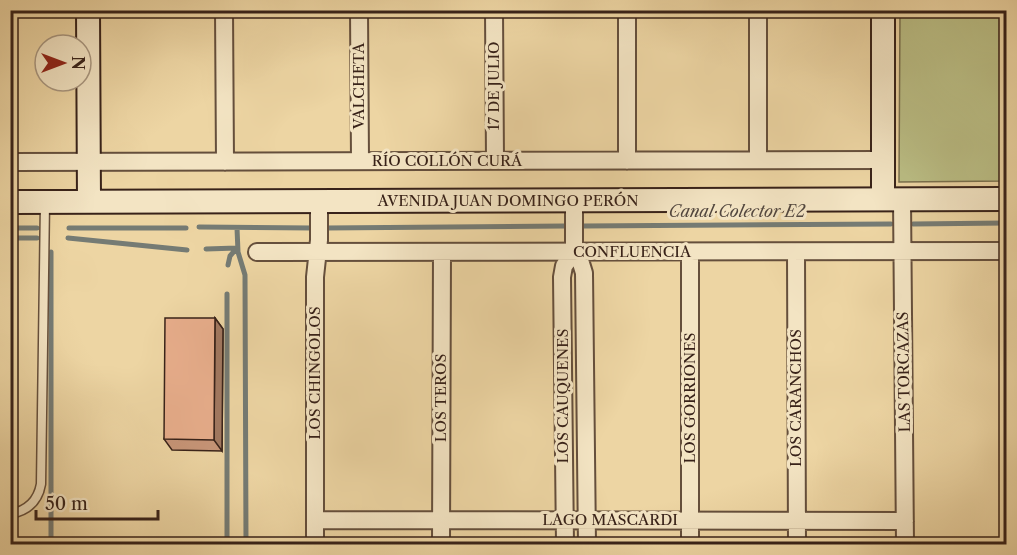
<svg xmlns="http://www.w3.org/2000/svg" width="1017" height="555" viewBox="0 0 1017 555" font-family="'Libre Caslon Text',serif">
<style>
.green{fill:#babd84;stroke:#79704e;stroke-width:1.5}
.lines{fill:none;stroke-linecap:round;stroke-linejoin:round}
.stream{stroke:#757b74;stroke-width:5}
.lane-casing{stroke:#654f3c;stroke-width:11}
.street-casing{stroke:#654f3c;stroke-width:20}
.secondary-casing{stroke:#382219;stroke-width:26}
.lane{stroke:#f3e4c3;stroke-width:8}
.street{stroke:#f3e4c3;stroke-width:16}
.secondary{stroke:#f3e4c3;stroke-width:22}
.wall{fill:#c79578;stroke:#382219;stroke-width:1.5}
.shaded-wall{fill:#a27961;stroke:#382219;stroke-width:1.5}
.building{fill:#e7ad8b;stroke:#382219;stroke-width:1.5}
.labels{text-anchor:middle;stroke-width:6;stroke-linejoin:round;paint-order:stroke}
.street-label{font-size:15px;fill:#382219;stroke:#f3e4c3}
.water-label{font-size:16px;font-style:italic;fill:#52473f;stroke:#f3e4c3}
</style>
<rect width="100%" height="100%" fill="#edd5a3"/>
<filter id="stains"><feTurbulence type="fractalNoise" baseFrequency=".00333" numOctaves="4"/><feColorMatrix values="0 0 0 0 .2 0 0 0 0 .09 0 0 0 0 .02 0 0 0 .5 -.17"/></filter>
<radialGradient id="worn" r=".72"><stop offset=".6" stop-color="#630" stop-opacity="0"/><stop offset="1" stop-color="#630" stop-opacity=".3"/></radialGradient>
<path class="green" d="M900,11H1006V181L899,182Z"/>
<g class="lines">
<path class="stream" d="M913,224L1006,223
M584,226L891,224
M199,227L312,228
M10,228H37
M69,228H186
M237,228L238,252L245,275L246,544
M326,228L564,226
M10,238H37
M68,238L187,250
M206,249L237,248
M228,265L230,256L237,248
M51,544V252
M227,544V294"/>
<g class="lane-casing">
<path id="lane" d="M10,514C27,511 38,501 41,484L45,202"/>
</g>
<g class="street-casing">
<path id="street" d="M224,10L225,162
M359,10L360,161
M494,10L495,161
M627,10V161
M758,10V160
M10,162L883,160
M902,199L905,544
M574,200V252L580,260L584,273L587,544
M257,252L1006,251
M690,252V544
M796,252L797,544
M315,520L905,521
M315,544V277L319,240V201
M441,544L442,252
M565,544L562,277L564,266L574,252"/>
</g>
<g class="secondary-casing">
<path id="secondary" d="M88,10L89,202
M883,10V199
M10,202L1006,199"/>
</g>
<use href="#lane" class="lane"/>
<use href="#street" class="street"/>
<use href="#secondary" class="secondary"/>
</g>
<path class="wall" d="M215,318L223,329L222,451L172,450L164,439Z"/>
<path class="shaded-wall" d="M215,318L223,329L222,451L214,440Z"/>
<path class="building" d="M165,318H215L214,440L164,439Z"/>
<g class="labels">
<g class="street-label">
<text transform="translate(359 86) rotate(-90)" y="5">VALCHETA</text>
<text transform="translate(494 86) rotate(-90)" y="5">17 DE JULIO</text>
<text x="447" y="166">RÍO COLLÓN CURÁ</text>
<text x="508" y="206">AVENIDA JUAN DOMINGO PERÓN</text>
<text x="632" y="257">CONFLUENCIA</text>
<text transform="translate(904 372) rotate(-91)" y="5">LAS TORCAZAS</text>
<text transform="translate(315 373) rotate(-90)" y="5">LOS CHINGOLOS</text>
<text transform="translate(563 396) rotate(-90)" y="5">LOS CAUQUENES</text>
<text transform="translate(441 398) rotate(-90)" y="5">LOS TEROS</text>
<text transform="translate(690 398) rotate(-90)" y="5">LOS GORRIONES</text>
<text transform="translate(796 398) rotate(-90)" y="5">LOS CARANCHOS</text>
<text x="610" y="525">LAGO MASCARDI</text>
</g>
<g class="water-label">
<text x="737" y="217">Canal Colector E2</text>
</g>
</g>
<rect width="1017" height="555" fill="none" stroke="#edd5a3" stroke-width="36"/>
<rect x="12" y="12" width="993" height="531" fill="none" stroke="#382219" stroke-width="3"/>
<rect x="18" y="18" width="981" height="519" fill="none" stroke="#382219" stroke-width="1.5"/>
<g transform="translate(63 63) rotate(90)"><circle r="28" fill="#f3e4c3" stroke="#a8967f" stroke-width="1.5"/>
<path d="M0-4.5L10 22L0 15L-10 22Z" fill="#8f2418"/>
<text y="-9" font-size="16" font-weight="bold" text-anchor="middle" fill="#382219">N</text>
</g>
<path d="M36 510v9h122v-9" fill="none" stroke="#382219" stroke-width="3"/>
<text x="45" y="510" font-size="18" fill="#382219" stroke="#f3e4c3" stroke-width="4.5" paint-order="stroke">50 m</text>
<rect width="100%" height="100%" filter="url(#stains)"/>
<rect width="100%" height="100%" fill="url(#worn)"/>
</svg>
